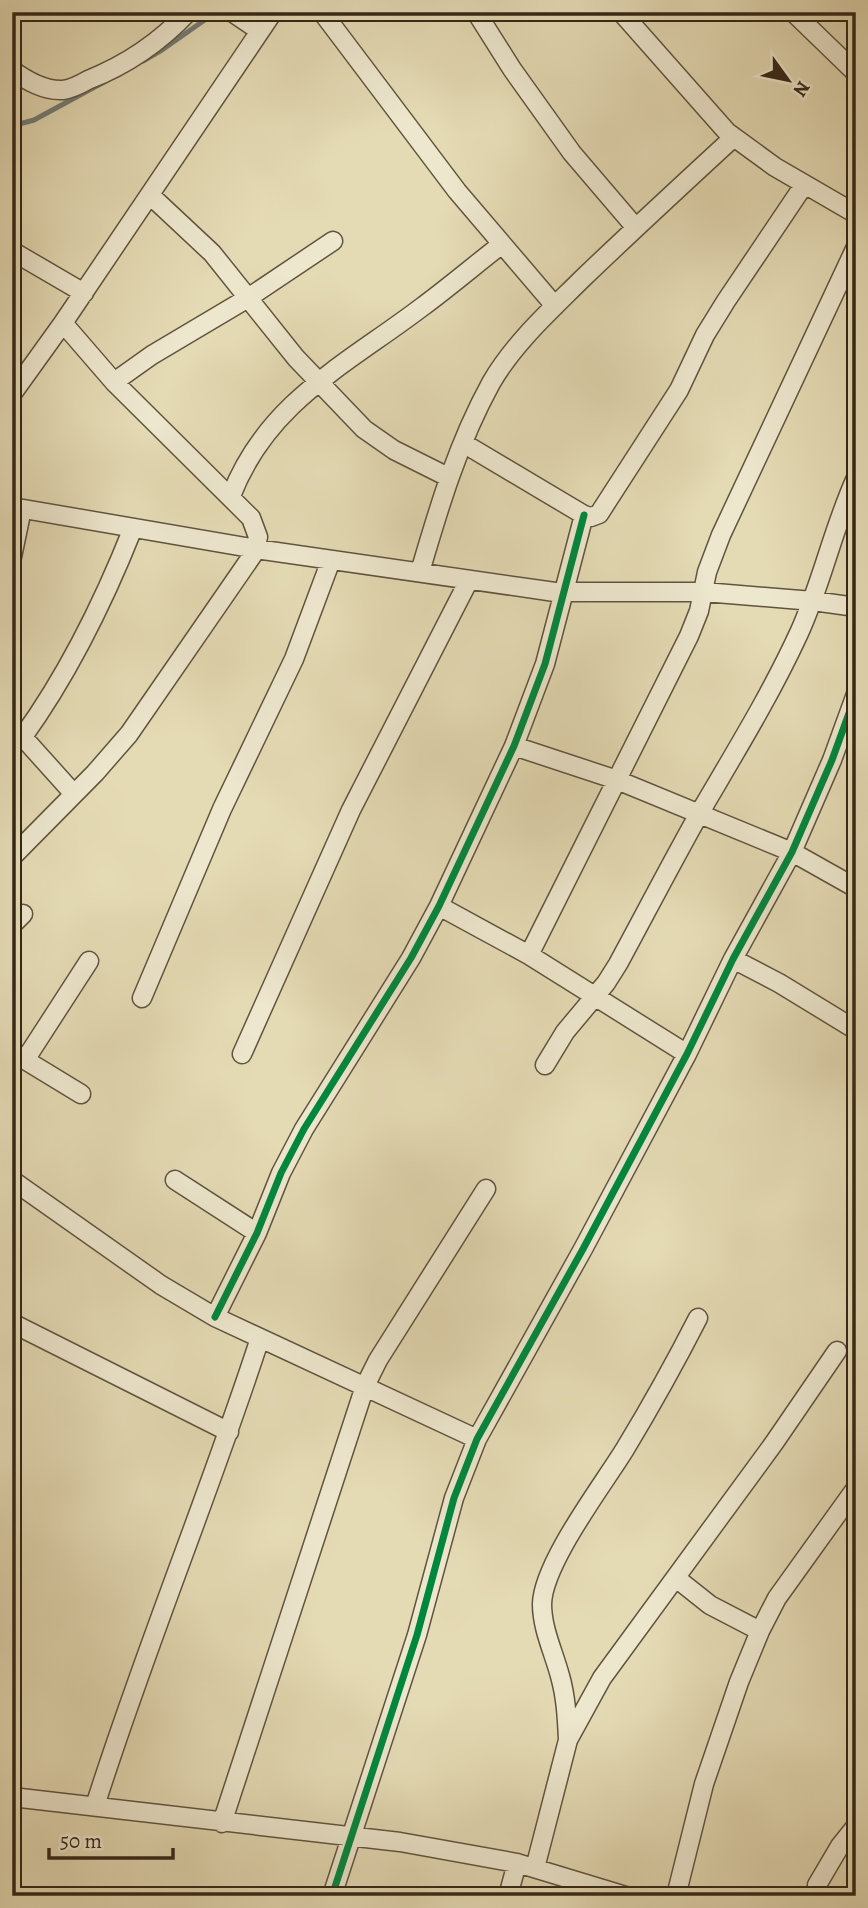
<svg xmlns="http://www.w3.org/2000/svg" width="868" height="1908" viewBox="0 0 868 1908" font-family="Alegreya,serif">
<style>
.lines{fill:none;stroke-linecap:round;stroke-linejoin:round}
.stream{stroke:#717e77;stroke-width:5}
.street-casing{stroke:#60543e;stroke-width:21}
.street{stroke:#ede7ce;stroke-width:18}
.cycleway-casing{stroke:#ede7ce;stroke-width:11}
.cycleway{stroke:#00873e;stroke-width:7}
</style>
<rect width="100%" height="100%" fill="#e4dab4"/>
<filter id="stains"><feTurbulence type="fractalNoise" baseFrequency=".00286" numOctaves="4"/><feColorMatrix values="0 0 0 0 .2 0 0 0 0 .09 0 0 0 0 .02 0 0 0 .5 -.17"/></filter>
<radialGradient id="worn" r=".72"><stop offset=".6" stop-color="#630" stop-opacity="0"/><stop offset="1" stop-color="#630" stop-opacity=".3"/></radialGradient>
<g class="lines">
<path class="stream" d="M143,61L162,50L216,12
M12,126L34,120L104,82"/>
<g class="street-casing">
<path id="street" d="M232,12L260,31
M322,12L457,191L555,306
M476,12L512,69L572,153L636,228
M621,12L727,132L775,167L856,214
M793,12L856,73
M12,70C27,81 44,91 63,90C71,89 81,84 88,80C126,65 160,42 188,12
M150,195L212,253L296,358L364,429L394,450L448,477
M12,251L84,293
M114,382L152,355L248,298L333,241
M12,394L63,323L273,12
M463,443L584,515L591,517L599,514L679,390L705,335L726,301L804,185
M231,496C267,402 347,364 422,307C449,287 475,265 502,244
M12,507L256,549L555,592H704L813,601L856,607
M12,557L22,509
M420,572C439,507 458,443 491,383C514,343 550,311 582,279C632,231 683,184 734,137
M12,725L74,794
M22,738C69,673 104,601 133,528
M514,746L617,780L792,852L856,888
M12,857L95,773L129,734L254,553L258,537L251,518L114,382L63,323
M439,906L529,955L687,1054
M12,925L23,914
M529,955L689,636L699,611L707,572L721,535L856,247
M733,959L779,983L856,1030
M142,998L222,809L294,659L331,560
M12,1052L81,1094
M242,1054L351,810L469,580
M25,1060L89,961
M545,1065L565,1032L606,983L618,964C645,914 671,864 699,814C734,754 770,696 799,633C822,583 833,528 856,478
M12,1180L161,1285L215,1317L477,1439
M175,1180L257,1233
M215,1317L257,1233L281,1173L304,1129L411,958L439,906L514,746L545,664L584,515
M12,1323L229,1432
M676,1578L710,1605L760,1631
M568,1740C567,1718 566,1697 560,1676C554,1653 542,1629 542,1604C543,1563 603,1485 625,1449C651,1406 675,1363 698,1318
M12,1797L400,1842L517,1863L626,1896
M95,1806C145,1648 209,1495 260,1338
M222,1823L365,1386L378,1360L486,1189
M535,1868L568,1740L602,1678L774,1443L837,1351
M817,1885L840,1846L856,1826
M332,1896L417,1635L454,1498L477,1439L583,1249L687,1054L733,959L792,852L832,760L856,694
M508,1896L517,1863
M676,1896L704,1784L739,1682L760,1631L777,1598L856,1488"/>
</g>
<use href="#street" class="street"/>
<g class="cycleway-casing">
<path id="cycleway" d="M215,1317L257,1233L281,1173L304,1129L411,958L439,906L514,746L545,664L584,515
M332,1896L417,1635L454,1498L477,1439L583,1249L687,1054L733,959L792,852L832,760L856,694"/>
</g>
<use href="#cycleway" class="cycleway"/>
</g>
<rect width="868" height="1908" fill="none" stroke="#e4dab4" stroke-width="42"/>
<rect x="14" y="14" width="840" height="1880" fill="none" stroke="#342717" stroke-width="3.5"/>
<rect x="21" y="21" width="826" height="1866" fill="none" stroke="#342717" stroke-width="2"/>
<g transform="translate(788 80) rotate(123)" stroke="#ede7ce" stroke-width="5" paint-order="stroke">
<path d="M0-5L12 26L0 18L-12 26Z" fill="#342717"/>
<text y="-10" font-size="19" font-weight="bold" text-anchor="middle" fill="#342717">N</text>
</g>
<path d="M49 1848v10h124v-10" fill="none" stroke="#342717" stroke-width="3.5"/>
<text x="60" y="1848" font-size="21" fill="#342717" stroke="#ede7ce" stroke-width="5" paint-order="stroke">50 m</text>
<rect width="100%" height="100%" filter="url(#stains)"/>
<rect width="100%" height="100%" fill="url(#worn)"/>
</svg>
